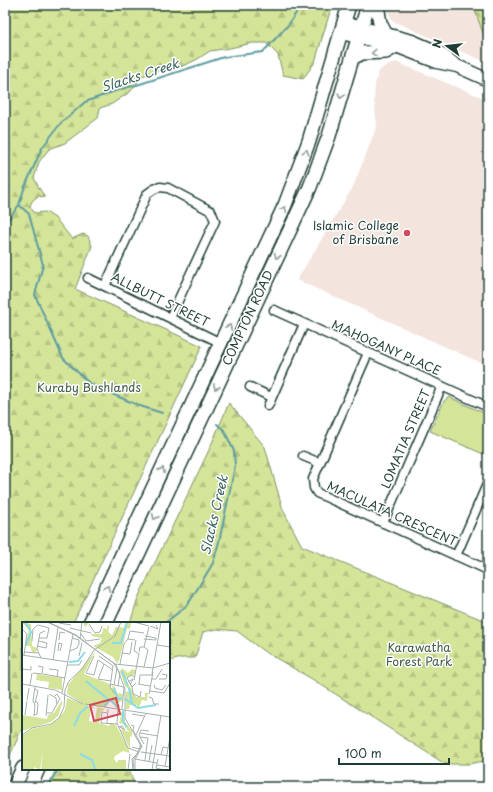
<svg xmlns="http://www.w3.org/2000/svg" width="493" height="792" viewBox="0 0 493 792" font-family="'Playpen Sans',sans-serif">
<style>
.built{fill:#f3e4dd}
.green{fill:#d4e599;stroke:#7a9166}
.forest{fill:url(#forest-firs);stroke:#7a9166}
.lines{fill:none;stroke-linecap:round;stroke-linejoin:round}
.stream{stroke:#609ca0;stroke-width:2}
.street-casing{stroke:#1f3d34;stroke-width:11}
.secondary-casing{stroke:#1f3d34;stroke-width:15}
.primary-casing{stroke:#1f3d34;stroke-width:16}
.street{stroke:#fff;stroke-width:8}
.secondary{stroke:#fff;stroke-width:12}
.primary{stroke:#fff;stroke-width:13}
.oneway{stroke:#8f9e9a}
.poi-dot{fill:#d1495b;stroke:#fff;stroke-width:1.5}
.labels{text-anchor:middle;stroke-width:3;stroke-linejoin:round;paint-order:stroke}
.poi-label{font-size:12px;fill:#1f3d34;stroke:#fff;text-anchor:end}
.street-label{font-size:12px;fill:#1f3d34;stroke:#fff}
.park-label{font-size:12px;fill:#435f48;stroke:#fff}
.water-label{font-size:13px;font-style:italic;fill:#3a6461;stroke:#fff}
.inset-river{fill:none;stroke:#8bdbe8;stroke-width:2}
.inset-road{fill:none;stroke:#a5b1ae;stroke-width:1}
.view{fill:#d1495b;fill-opacity:0.15;stroke:#d1495b;stroke-width:2}
.inset-edge{fill:none;stroke:#1f3d34;stroke-width:2}
</style>
<defs>
<pattern id="forest-firs" width="22" height="20" patternUnits="userSpaceOnUse"><rect width="22" height="20" fill="#d4e599"/><path d="M5 1l3.5 6h-7zM16 11l3.5 6h-7z" fill="#b6c584"/></pattern>
</defs>
<rect width="100%" height="100%" fill="#fff"/>
<filter id="ink" filterUnits="userSpaceOnUse"><feTurbulence type="fractalNoise" baseFrequency=".025" numOctaves="2"/><feDisplacementMap in="SourceGraphic" scale="8" xChannelSelector="R" yChannelSelector="G"/><feConvolveMatrix kernelMatrix="1 2 1 2 8 2 1 2 1" color-interpolation-filters="sRGB"/></filter>
<g filter="url(#ink)">
<path class="built" d="M384,5H473L488,47V63L393,21Z
M396,62L488,100V366L297,280L353,187L375,131L377,126L374,100L375,85L378,72L384,67Z"/>
<path class="green" d="M449,397L488,415V456L430,431L444,401Z"/>
<path class="forest" d="M5,5H332L315,62L303,79L283,75L278,55L266,43H252L230,48L210,51L196,60L180,67L164,69L142,76L131,91L112,104L100,108L98,118L65,143L49,149L39,162L34,178L39,188L45,197L38,196L32,201L30,206L34,213L46,212L55,218L72,239L83,234L88,236L92,246L75,289L202,346L73,623H23V727L5,766Z
M473,5H488V47Z
M229,403L265,447L283,510L302,546L488,622V760L469,764H445L312,679L262,650L237,631L217,629L203,632L195,658H182L169,661V623H130L138,598L209,450Z
M56,769H129L135,787H48Z"/>
<g class="lines">
<path class="stream" d="M5,224L19,205
M162,413L140,406L91,385L63,358L35,295L43,265L29,214L19,205L24,189L42,148L60,124L85,102L118,90L140,84L224,57L263,52L289,24L301,5
M165,623L185,607L190,601L213,563L219,542L235,466L234,451L224,430L217,424
M49,787L52,779L59,769"/>
<g class="street-casing">
<path id="street" d="M88,278L221,343
M105,286L147,194L154,189L160,187L168,188L211,211L215,221L170,318
M274,310L488,407
M368,353L313,479L314,488L317,493L488,570
M250,387L271,397
M268,406L304,324
M303,456L320,463
M383,523L442,386
M456,556L488,482"/>
</g>
<g class="secondary-casing">
<path id="secondary" d="M344,23L412,41L440,53L454,64
M341,33L396,46L437,62L457,66L488,80"/>
</g>
<g class="primary-casing">
<path id="primary" d="M377,5L380,23L385,33
M352,58L362,53L386,52L396,46
M90,623L285,205L309,141L349,5
M106,623L310,187L329,136L368,5
M14,787L23,768
M30,787L38,769"/>
</g>
<use href="#street" class="street"/>
<use href="#secondary" class="secondary"/>
<use href="#primary" class="primary"/>
</g>
<defs><path id="oneway-chevron" d="M-2-3.5L2.5 0L-2 3.5" fill="none" stroke-width="1.6" stroke-linecap="round" stroke-linejoin="round"/></defs>
<g class="oneway">
<use href="#oneway-chevron" transform="translate(374 53) rotate(178)"/>
<use href="#oneway-chevron" transform="translate(341 96) rotate(106)"/>
<use href="#oneway-chevron" transform="translate(306 152) rotate(-72)"/>
<use href="#oneway-chevron" transform="translate(284 209) rotate(-66)"/>
<use href="#oneway-chevron" transform="translate(277 256) rotate(115)"/>
<use href="#oneway-chevron" transform="translate(229 327) rotate(-65)"/>
<use href="#oneway-chevron" transform="translate(216 387) rotate(115)"/>
<use href="#oneway-chevron" transform="translate(162 470) rotate(-65)"/>
<use href="#oneway-chevron" transform="translate(155 517) rotate(115)"/>
<use href="#oneway-chevron" transform="translate(107 588) rotate(-65)"/>
</g>
</g>
<circle class="poi-dot" cx="407" cy="233" r="4"/>
<g class="labels">
<g class="poi-label">
<text x="399" y="230">Islamic College<tspan x="399" dy="14">of Brisbane</tspan></text>
</g>
<g class="street-label">
<text transform="translate(160 300) rotate(26)" y="4">ALLBUTT STREET</text>
<text transform="translate(248 318) rotate(-65)" y="4">COMPTON ROAD</text>
<text transform="translate(386 348) rotate(24)" y="4">MAHOGANY PLACE</text>
<text transform="translate(406 439) rotate(-67)" y="4">LOMATIA STREET</text>
<text transform="translate(392 514) rotate(24)" y="4">MACULATA CRESCENT</text>
</g>
<g class="park-label">
<text x="89" y="392">Kuraby Bushlands</text>
<text x="419" y="652">Karawatha<tspan x="419" dy="14">Forest Park</tspan></text>
</g>
<g class="water-label">
<text transform="translate(140 75) rotate(-18)" y="5">Slacks Creek</text>
<text transform="translate(214 515) rotate(-77)" y="5">Slacks Creek</text>
</g>
</g>
<g transform="translate(22 622)">
<rect width="148" height="148" fill="#fff"/>
<path d="M0,0L9,2L10,24L15,26L14,30H10L8,24H3L7,8ZM61,0L87,4L86,12L90,13L94,5L105,6L97,39L95,41L91,35L71,24L78,21L80,16L70,14L69,11L72,13L80,12L81,6L85,7V4L67,1L63,5ZM107,63L114,75H123V71H126L125,79L120,78L116,88L115,83H108L107,87H104V70L107,69L105,64Z" fill="#d4e599"/>
<path d="M104,0H109L108,7L104,6L102,10V18L95,41L96,36L91,31L90,22L96,24L99,21L92,22L97,19ZM82,6L91,14L80,18L79,15L71,14L69,12H80ZM74,28L62,52L88,62V66H91L89,63L93,65L95,71L101,72L100,79L96,81L99,85L94,86L89,78L84,85L62,83L73,85L69,87L67,99L73,100L75,85L83,87L79,90L77,101L87,104L88,101L94,103L107,128V131L101,129L93,134L92,137L95,141L96,138H104V148H19L21,128L18,148L12,145V148H0L1,113L10,107L28,103L36,97L43,88L45,76L61,82L45,72L46,63ZM100,46L106,51L110,47L113,48V52L104,56L106,65L108,66V68L103,64L98,49ZM15,52L40,56V68L26,66L27,60L14,58ZM40,78V82L36,94L29,100L0,109V93L25,97L26,93L32,91ZM102,88L103,100L110,109V115L108,114V127L98,107L107,110L101,102L97,101L99,94L96,92Z" fill="#d4e599"/>
<path class="inset-river" d="M3,0L9,10L4,23M90,21H99L105,0M47,40L56,39L63,30M100,49L106,64M64,59L87,78M92,66L96,77L100,76M107,66L110,81M103,77L116,86L134,83M82,84L88,78L96,85M101,89V99L105,105M52,104L58,91L66,84M58,132L70,138L73,147"/>
<path class="inset-road" d="M25,0L53,13L93,42L131,46L148,41M26,0L54,13L94,43L103,67V96L119,124L111,139L112,148M112,0L127,4M37,1L49,3M67,2L73,11L78,10L80,4M16,3L27,6L25,16H17M128,4L136,7L134,3M48,6L69,11M0,7L5,12L2,33M59,12L64,19L78,17M123,14L134,16V18M58,17L60,0M106,17L108,9L122,11M122,17L134,18M37,18L38,10L43,11M114,18L112,29L116,31M10,19L11,7L16,3M135,23L148,25M15,24L24,26L25,21L16,19M122,25L126,28L122,45M36,29L37,21L40,22L38,29M48,29L55,26L57,22V18L50,16M2,30L16,31M117,30L118,25H122L127,5M100,31L108,32L110,20M0,33L46,40M57,34L60,21M72,34L64,51L72,53L76,38M77,34L91,44L88,65L93,72M19,36L15,27L18,11L23,9M31,38L36,6M76,38L91,48M82,42L76,57L89,59M92,42L98,51L96,64M98,42L102,22L106,17L113,18M45,43H57L60,38M0,47L9,48V44M27,47L36,48L35,55M11,51L20,52L21,45L16,44M21,52L43,56M130,52L139,0M130,57H134L140,47M137,57H144L145,53L140,52M112,58L117,31M106,60L111,57L108,63M114,61L110,65L111,72L118,75L119,69M0,62L33,68L61,82M88,62L102,65L100,87M116,62L128,64M117,62L118,53H130M8,63L10,51M92,63L95,46M132,63L133,66L140,68L144,63M110,65L105,56L109,53L113,55M128,69L142,71L148,61M40,71L51,12M127,72L131,50M33,74L35,72L38,77L35,82M127,75L130,76L132,82H137M5,78L7,66M11,79L13,83L12,94M11,79L13,65M13,81L16,69L13,67M63,82L148,95M96,87L95,101L106,126L117,130M25,91H30L35,82L34,76L27,72M85,91L80,90L79,101L95,102M110,92L122,94M3,93L5,79M12,93L15,92L16,82L14,79M24,94L26,73M85,101L86,87M109,103L112,104L111,108L120,124L113,138V148M96,105L100,104L103,108L98,105M118,111L136,114M0,113L10,106L29,102L37,96L42,85L43,68L47,59L60,47L72,28L93,14L99,0M114,113L124,91M118,115L126,116L125,122M122,122L117,113L119,108L127,109M110,125L118,127V123M119,130L148,134M139,133L141,125L146,126M113,137L135,141M136,137L134,146L142,148M123,139L125,122M127,139L130,123M135,143L148,145M143,144L148,115M106,148L108,132M111,148L110,137L116,131M130,148L139,93"/>
<path class="view" d="M94,76L98,92L72,99L68,83Z"/>
<rect width="148" height="148" class="inset-edge"/>
</g>
<rect width="493" height="792" fill="none" stroke="#fff" stroke-width="20"/>
<rect x="10" y="10" width="473" height="772" fill="none" stroke="#1f3d34" stroke-width="1.5" filter="url(#ink)"/>
<g transform="translate(447 46) rotate(285)" stroke="#ffffff" stroke-width="3" paint-order="stroke">
<path d="M0-3L7 15L0 10L-7 15Z" fill="#1f3d34"/>
<text y="-6" font-size="11" font-weight="bold" text-anchor="middle" fill="#1f3d34">N</text>
</g>
<path d="M339 758v6h110v-6" fill="none" stroke="#1f3d34" stroke-width="2"/>
<text x="345" y="758" font-size="12" fill="#1f3d34" stroke="#ffffff" stroke-width="3" paint-order="stroke">100 m</text>
</svg>
